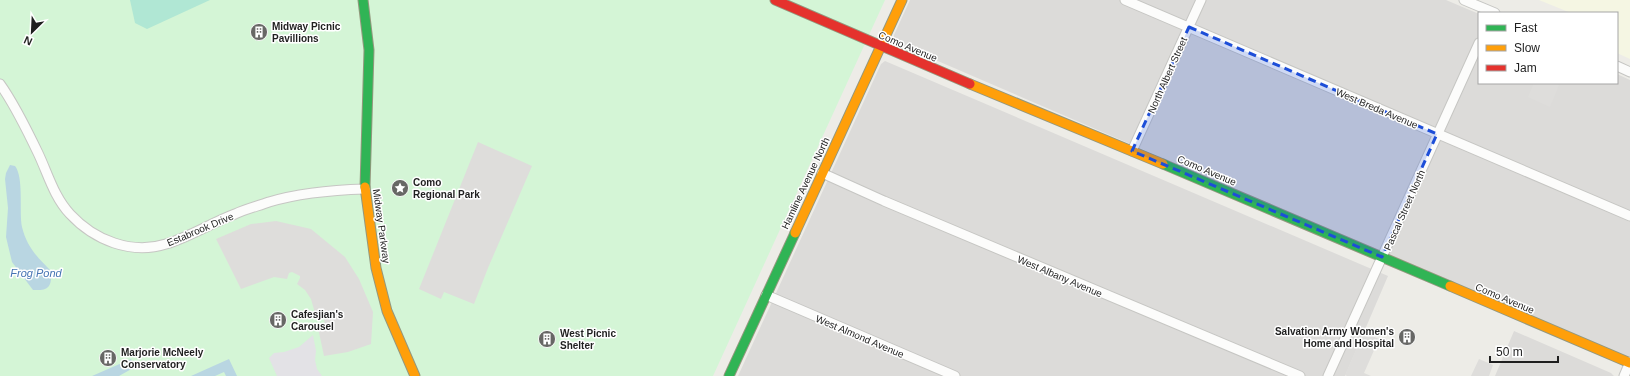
<svg xmlns="http://www.w3.org/2000/svg" width="1630" height="376" viewBox="0 0 1630 376" font-family="Arial,sans-serif">
<style>
.residential{fill:#dcdbd9}
.education{fill:#f5f6e3}
.park{fill:#d4f5d6}
.pitch{fill:#b0e7d4}
.parking{fill:#dedddb}
.plaza{fill:#e3e2e6}
.water{fill:#b9d6e2}
.lines{fill:none;stroke-linecap:round;stroke-linejoin:round}
.street-casing{stroke:#c6c6c3;stroke-width:11}
.fast-casing{stroke:#94987e;stroke-width:11}
.slow-casing{stroke:#94987e;stroke-width:11}
.jam-casing{stroke:#94987e;stroke-width:11}
.street{stroke:#fcfcfb;stroke-width:9}
.fast{stroke:#30b455;stroke-width:9}
.slow{stroke:#ff9f0a;stroke-width:9}
.jam{stroke:#e5322d;stroke-width:9}
.marked{fill:#1d4ed8;fill-opacity:0.2;stroke:#1d4ed8;stroke-width:3;stroke-dasharray:8 5;stroke-linejoin:round}
.labels{text-anchor:middle;stroke-width:3;stroke-linejoin:round;paint-order:stroke}
.poi-label{font-size:10px;font-weight:bold;fill:#1f1f1f;stroke:#fff;text-anchor:start}
.street-label{font-size:10px;fill:#1f1f1f;stroke:#fff}
.water-label{font-size:11px;font-style:italic;fill:#4674b3;stroke:#fff}
</style>
<rect width="100%" height="100%" fill="#edece7"/>
<path class="residential" d="M910,0H1446L1479,14V83H1617V74L1630,80V357L1618,354L896,43L894,40V35Z
M885,61L1388,276L1345,376H738L881,64Z
M1514,331L1611,373L1614,376H1495Z"/>
<path class="education" d="M1539,0H1630V59L1617,53V13H1571Z"/>
<path class="park" d="M0,0H885L713,376H0Z"/>
<path class="pitch" d="M130,0H210L147,29L135,23Z"/>
<path class="parking" d="M1534,83H1554L1559,85L1550,107L1528,97Z
M478,142L532,166L488,268L474,304L444,292L441,299L419,289Z
M276,221L311,229L345,257L359,279L373,312L371,344L348,352L324,356L318,328L325,325L323,313H315L311,299L305,290L297,284L300,278V276L292,272L289,273L287,279L274,277L241,289L216,239L251,224Z
M1365,329L1371,332L1370,335L1379,339L1364,373L1371,376H1347L1345,375Z
M1479,359L1493,365L1489,376H1471Z"/>
<path class="plaza" d="M313,335L316,351L315,360L317,369L322,376H277L269,358L274,353L284,352L299,347Z"/>
<path class="water" d="M10,165L15,166C24,177 19,212 22,227C27,247 37,257 51,271C52,286 49,291 33,290L12,262L6,237L8,208L5,179L6,173Z
M131,359L135,367L119,376H92Z
M229,359L237,376H226L224,372L215,376H191Z"/>
<g class="lines">
<g class="street-casing">
<path id="street" d="M1125,0L1630,216
M1464,0L1495,13
M1617,66L1630,72
M0,84C15,105 27,130 38,153C48,174 54,197 70,214C94,240 131,255 166,244C190,237 211,223 235,214C246,209 258,206 269,202C299,193 333,190 365,189
M1132,151L1201,0
M822,173L884,201L1300,376
M766,295L955,376
M1328,376L1479,43
M1624,376L1630,362"/>
</g>
<g class="fast-casing">
<path id="fast" d="M363,0L369,50L365,187
M1163,164L1450,286
M729,376L795,233"/>
</g>
<g class="slow-casing">
<path id="slow" d="M970,84L1163,164
M365,187L376,268L387,311L415,376
M795,233L902,0
M1450,286L1630,363"/>
</g>
<g class="jam-casing">
<path id="jam" d="M775,0L970,84"/>
</g>
<use href="#street" class="street"/>
<use href="#fast" class="fast"/>
<use href="#slow" class="slow"/>
<use href="#jam" class="jam"/>
</g>
<path class="marked" d="M1189,27L1437,134L1382,257L1132,151Z"/>
<defs>
<g id="building-disc" transform="scale(0.9)"><circle r="9.5" fill="#676765" stroke="#fff"/><path d="M-4-6H4V6H1V3H-1V6H-4ZM-2.5-4.3h1.7v1.8h-1.7ZM.8-4.3h1.7v1.8H.8ZM-2.5-1h1.7V.8h-1.7ZM.8-1h1.7V.8H.8Z" fill="#fff"/></g>
<g id="sight-disc" transform="scale(0.9)"><circle r="9.5" fill="#676765" stroke="#fff"/><path d="M0-6L1.8-2.2L6-1.7L2.9 1.2L3.7 5.4L0 3.3L-3.7 5.4L-2.9 1.2L-6-1.7L-1.8-2.2Z" fill="#fff"/></g>
</defs>
<g fill-rule="evenodd">
<use href="#building-disc" x="259" y="32"/>
<use href="#sight-disc" x="400" y="188"/>
<use href="#building-disc" x="278" y="320"/>
<use href="#building-disc" x="1407" y="337"/>
<use href="#building-disc" x="547" y="339"/>
<use href="#building-disc" x="108" y="358"/>
</g>
<g class="labels">
<g class="poi-label">
<text x="272" y="30">Midway Picnic<tspan x="272" dy="12">Pavillions</tspan></text>
<text x="413" y="186">Como<tspan x="413" dy="12">Regional Park</tspan></text>
<text x="291" y="318">Cafesjian's<tspan x="291" dy="12">Carousel</tspan></text>
<text x="1394" y="335" text-anchor="end">Salvation Army Women's<tspan x="1394" dy="12">Home and Hospital</tspan></text>
<text x="560" y="337">West Picnic<tspan x="560" dy="12">Shelter</tspan></text>
<text x="121" y="356">Marjorie McNeely<tspan x="121" dy="12">Conservatory</tspan></text>
</g>
<g class="street-label">
<text transform="translate(908 46) rotate(23)" y="4">Como Avenue</text>
<text transform="translate(1167 75) rotate(-66)" y="4">North Albert Street</text>
<text transform="translate(1377 108) rotate(23)" y="4">West Breda Avenue</text>
<text transform="translate(1207 170) rotate(23)" y="4">Como Avenue</text>
<text transform="translate(805 183) rotate(-65)" y="4">Hamline Avenue North</text>
<text transform="translate(1404 210) rotate(-66)" y="4">Pascal Street North</text>
<text transform="translate(382 226) rotate(82)" y="4">Midway Parkway</text>
<text transform="translate(200 229) rotate(-23)" y="4">Estabrook Drive</text>
<text transform="translate(1060 276) rotate(23)" y="4">West Albany Avenue</text>
<text transform="translate(1505 298) rotate(23)" y="4">Como Avenue</text>
<text transform="translate(860 336) rotate(23)" y="4">West Almond Avenue</text>
</g>
<g class="water-label">
<text x="36" y="277">Frog Pond</text>
</g>
</g>
<rect x="1478" y="12" width="140" height="72" fill="#ffffff" stroke="#a5a5a5"/>
<rect x="1486" y="25" width="20" height="6" fill="#30b455" stroke="#a5a5a5"/>
<text x="1514" y="32" font-size="12" fill="#1f1f1f">Fast</text>
<rect x="1486" y="45" width="20" height="6" fill="#ff9f0a" stroke="#a5a5a5"/>
<text x="1514" y="52" font-size="12" fill="#1f1f1f">Slow</text>
<rect x="1486" y="65" width="20" height="6" fill="#e5322d" stroke="#a5a5a5"/>
<text x="1514" y="72" font-size="12" fill="#1f1f1f">Jam</text>
<g transform="translate(32 32) rotate(204)" stroke="#ffffff" stroke-width="3" paint-order="stroke">
<path d="M0-3L7 15L0 10L-7 15Z" fill="#1f1f1f"/>
<text y="-6" font-size="11" font-weight="bold" text-anchor="middle" fill="#1f1f1f">N</text>
</g>
<path d="M1490 356v6h68v-6" fill="none" stroke="#1f1f1f" stroke-width="2"/>
<text x="1496" y="356" font-size="12" fill="#1f1f1f" stroke="#ffffff" stroke-width="3" paint-order="stroke">50 m</text>
</svg>
